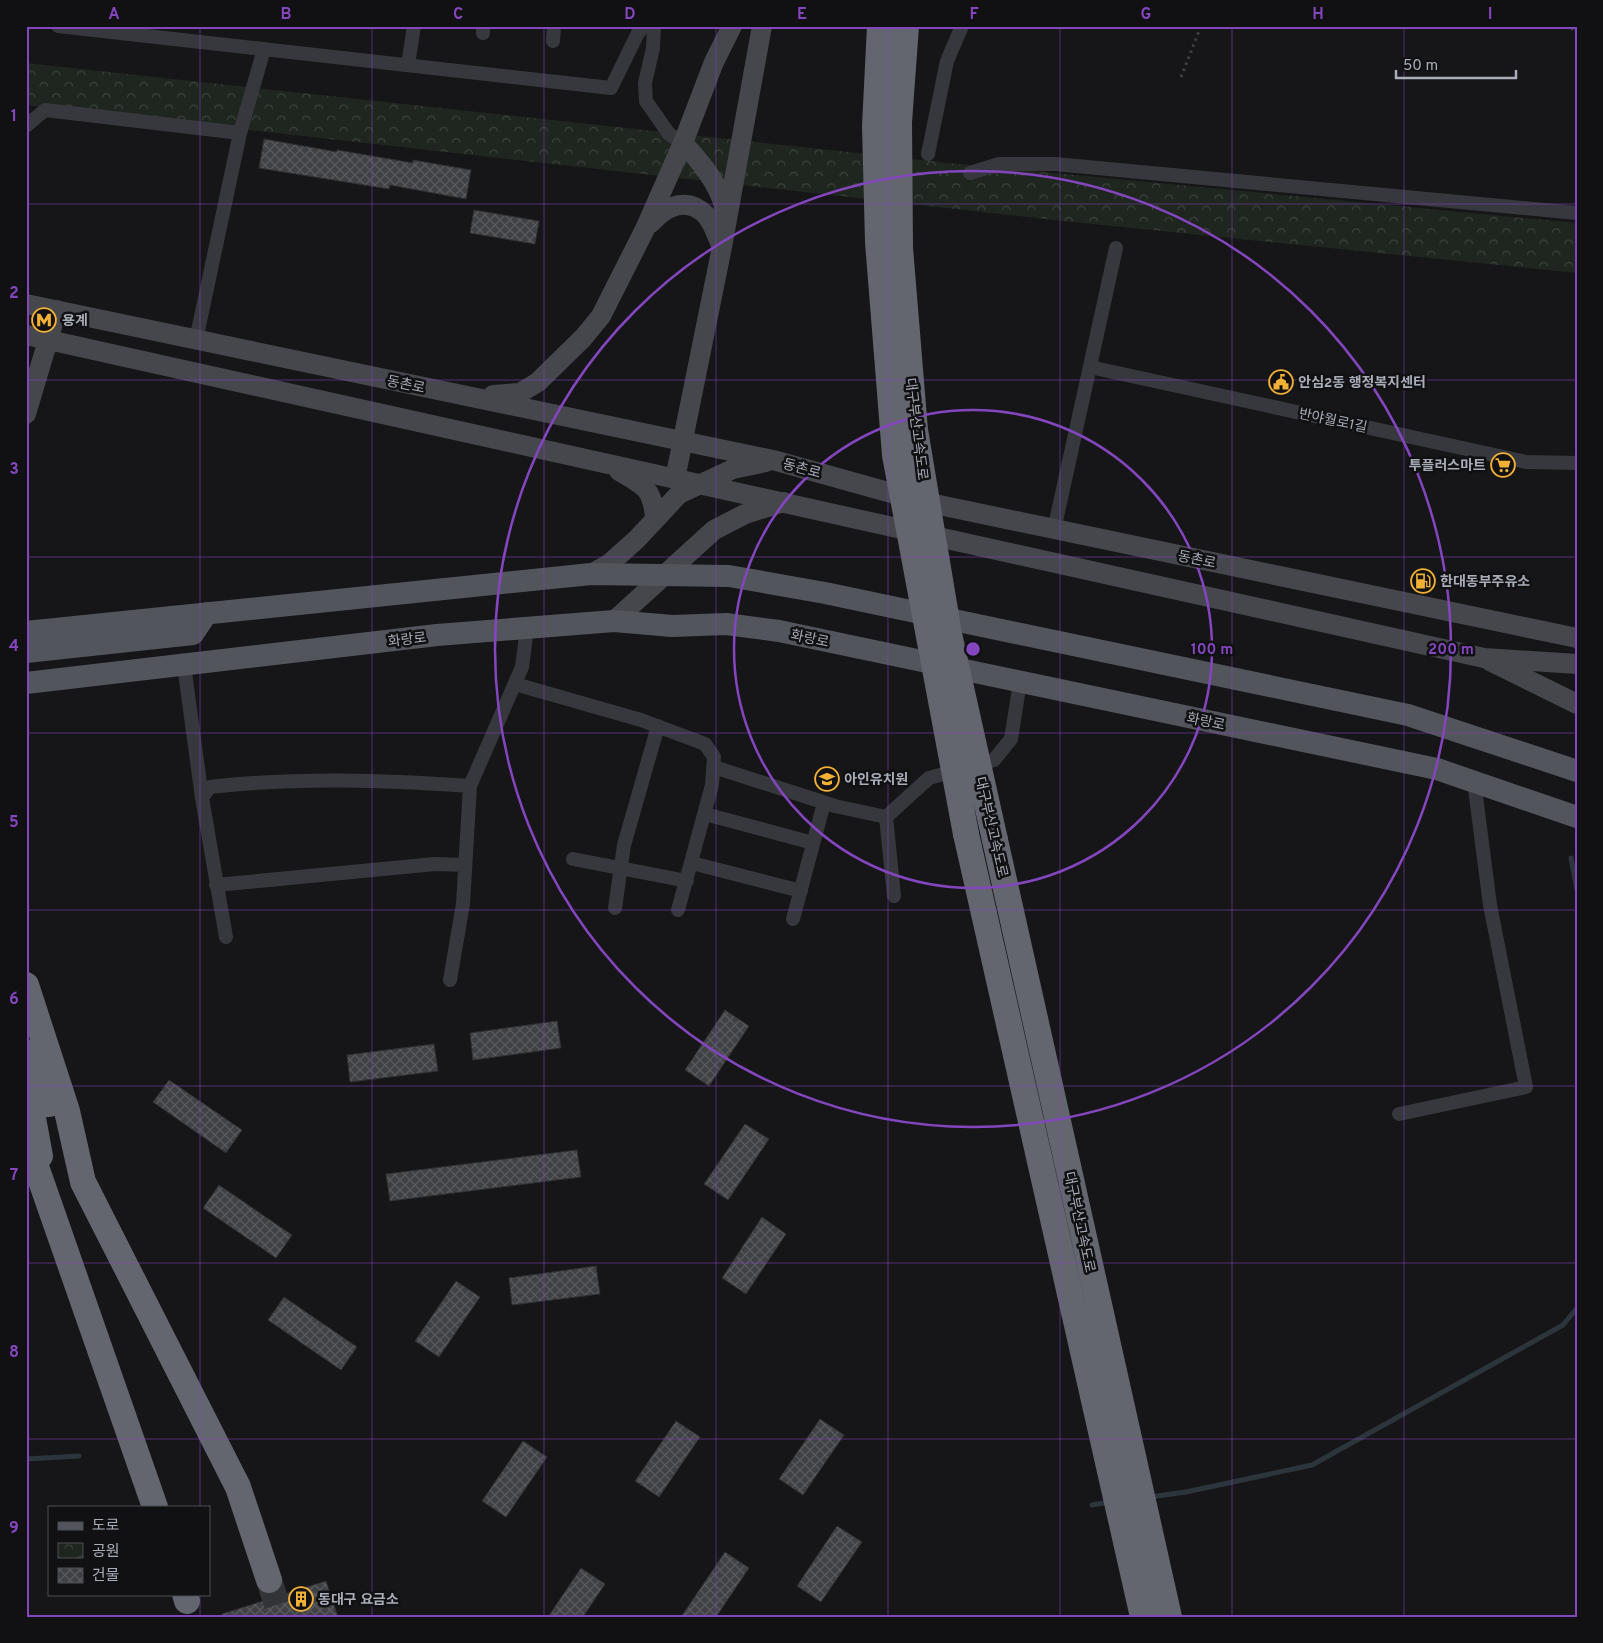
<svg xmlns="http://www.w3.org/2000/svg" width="1603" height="1643" viewBox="0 0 1603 1643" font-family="Overpass,'Noto Sans KR',sans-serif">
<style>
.park{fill:url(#park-crowns)}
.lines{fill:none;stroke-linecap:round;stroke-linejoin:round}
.stream{stroke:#2c353c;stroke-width:5}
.building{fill:url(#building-cross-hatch);stroke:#303034}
.highway-tunnel{stroke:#333438;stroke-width:26;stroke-dasharray:26 13;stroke-linecap:butt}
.path{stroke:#3d3f44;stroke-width:3;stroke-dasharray:2.5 4;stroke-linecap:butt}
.street{stroke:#37383d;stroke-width:14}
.secondary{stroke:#45474d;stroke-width:20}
.primary{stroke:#53555c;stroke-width:22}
.highway{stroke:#63666e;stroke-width:26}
.highway-bridge{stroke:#63666e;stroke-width:26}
.grid{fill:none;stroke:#8446be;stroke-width:1;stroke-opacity:0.55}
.ring{fill:none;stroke:#8446be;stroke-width:2.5}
.labels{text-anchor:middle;stroke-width:5;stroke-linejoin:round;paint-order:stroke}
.poi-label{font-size:14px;font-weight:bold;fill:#a8adb8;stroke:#111113;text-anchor:start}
.street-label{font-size:14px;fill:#a8adb8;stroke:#111113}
.centre{fill:#8446be;stroke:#111113;stroke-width:2.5}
.ring-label{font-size:15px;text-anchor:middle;font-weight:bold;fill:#8446be;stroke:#111113;stroke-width:5;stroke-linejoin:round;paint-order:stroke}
.neatline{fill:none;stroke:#8446be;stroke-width:2}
.grid-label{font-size:16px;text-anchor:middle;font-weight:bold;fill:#8446be}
</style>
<defs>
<pattern id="park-crowns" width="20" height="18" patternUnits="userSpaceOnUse" patternTransform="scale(1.25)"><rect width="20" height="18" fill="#1e261f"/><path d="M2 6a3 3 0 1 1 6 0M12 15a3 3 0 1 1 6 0" fill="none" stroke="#3c433d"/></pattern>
<pattern id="building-cross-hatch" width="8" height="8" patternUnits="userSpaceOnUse" patternTransform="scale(1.25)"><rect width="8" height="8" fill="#404145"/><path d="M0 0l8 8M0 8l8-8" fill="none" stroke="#595a5e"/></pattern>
</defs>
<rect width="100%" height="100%" fill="#161618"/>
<path class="park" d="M26,63L949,163L1577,223V273L1063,221L26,105Z"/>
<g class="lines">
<path class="stream" d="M1571,858L1577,890
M26,1459L79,1456
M1150,1497L1186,1492L1312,1465L1563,1325L1577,1308
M1092,1505L1109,1502"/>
</g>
<path class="building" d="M264,139L337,152V150L413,163V160L471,170L466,199L390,185L389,189L259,168Z
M474,210L539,221L535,244L470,233Z
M725,1010L749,1026L709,1086L685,1070Z
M557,1021L561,1048L473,1060L470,1033Z
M434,1044L438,1071L350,1082L347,1055Z
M169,1080L242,1130L226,1153L153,1102Z
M745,1124L769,1139L728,1200L704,1184Z
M577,1150L581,1177L390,1201L386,1174Z
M219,1185L292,1235L276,1258L203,1208Z
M762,1217L786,1234L746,1294L722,1278Z
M596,1266L600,1294L512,1305L509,1278Z
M456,1281L480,1297L439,1357L415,1341Z
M284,1297L357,1347L341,1370L268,1320Z
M820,1419L844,1435L803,1495L779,1479Z
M676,1421L700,1437L659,1497L635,1481Z
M523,1441L547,1457L506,1517L482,1501Z
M837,1526L862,1542L821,1602L797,1586Z
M725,1552L749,1568L716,1617H681Z
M581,1568L605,1584L583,1617H548Z
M326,1581L338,1617H222V1614Z"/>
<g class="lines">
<path class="highway-tunnel" d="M269,1580L281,1617"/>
<path class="path" d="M1565,26L1577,31
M1181,77L1201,26"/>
<path class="street" d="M58,26L611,88L638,33L644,26
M654,26L653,48L645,83L646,101L669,134L683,143
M483,33V26
M553,41L554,26
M408,65L414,26
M26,126L45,110L240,133
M928,154L947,61L962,26
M970,173L999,164H1055L1577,213
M196,340L240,133L264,49
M1090,367L1526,462L1577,463
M1054,530L1116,248
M184,665L202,798
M515,684L641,720L705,744L714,757L712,785L678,910
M714,767L835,806L886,817L929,778L994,760L1011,739L1020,682
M705,814L813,843
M886,817L894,896
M573,859L687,881
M692,863L801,891
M216,885L435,864L465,865
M615,908L624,845L658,726
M793,919L824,803
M226,937L202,798L210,787C297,777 383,780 470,786
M450,980L463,904L470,786L522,667L527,628
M1399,1114L1526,1087L1490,905L1474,781"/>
<path class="secondary" d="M683,143C700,161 724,189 725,215
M651,223C666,206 687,196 706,215C714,224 717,237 722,247
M26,304L773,460L920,501L1577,638
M26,335L1484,658L1577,664
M493,395L520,393L538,382L583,338L601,316L645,229L683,143L714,62L732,26
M26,414L57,310
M619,471C644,485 653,489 655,518
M675,479L722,247L762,26
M591,574L609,564L637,539L679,494L733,469L766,462
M614,621L714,530L745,514L784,502
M1490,661L1577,704"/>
<path class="primary" d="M26,632L591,574L729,576L825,593L1408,715L1577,771
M26,652L193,634L207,613
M26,683L437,635L614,621L672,626L726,624L779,631L1437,769L1577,817"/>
<path class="highway" d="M966,834L1143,1617
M995,840L1169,1617
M26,985L67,1111L83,1182L238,1487L269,1580
M26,1052L49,1104
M26,1080L40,1156
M26,1138L155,1507
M185,1594L187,1601"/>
<path class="highway-bridge" d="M880,26L875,126L878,242L895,455L966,834
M906,26L899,122L900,248L915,430L949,634L995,840"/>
</g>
<path class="grid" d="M200,26V1507M372,26V1617M544,26V1617M716,26V1617M888,26V1617M1060,26V1617M1232,26V1617M1404,26V1617M26,204H1577M26,380H1577M26,557H1577M26,733H1577M26,910H1577M26,1086H1577M26,1263H1577M26,1439H1577M200,1594V1617"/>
<g class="ring">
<circle cx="973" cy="649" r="239"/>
<circle cx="973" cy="649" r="478"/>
</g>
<defs>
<g id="metro-ring" transform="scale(1.25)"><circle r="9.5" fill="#111113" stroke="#f2b134" stroke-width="1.5"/><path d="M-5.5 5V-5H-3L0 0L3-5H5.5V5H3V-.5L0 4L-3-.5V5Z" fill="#f2b134"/></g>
<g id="civic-ring" transform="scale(1.25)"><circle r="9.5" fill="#111113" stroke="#f2b134" stroke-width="1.5"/><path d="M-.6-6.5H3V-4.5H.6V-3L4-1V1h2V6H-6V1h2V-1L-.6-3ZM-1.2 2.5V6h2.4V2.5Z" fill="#f2b134"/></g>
<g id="supermarket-ring" transform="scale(1.25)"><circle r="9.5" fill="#111113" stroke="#f2b134" stroke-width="1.5"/><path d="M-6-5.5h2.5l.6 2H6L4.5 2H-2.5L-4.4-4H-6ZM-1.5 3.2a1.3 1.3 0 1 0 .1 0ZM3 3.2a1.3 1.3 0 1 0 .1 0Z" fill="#f2b134"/></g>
<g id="fuel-ring" transform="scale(1.25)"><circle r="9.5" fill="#111113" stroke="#f2b134" stroke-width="1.5"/><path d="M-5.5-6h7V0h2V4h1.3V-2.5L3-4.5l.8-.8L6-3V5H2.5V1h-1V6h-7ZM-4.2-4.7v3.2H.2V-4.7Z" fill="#f2b134"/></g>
<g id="school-ring" transform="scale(1.25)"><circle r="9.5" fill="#111113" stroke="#f2b134" stroke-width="1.5"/><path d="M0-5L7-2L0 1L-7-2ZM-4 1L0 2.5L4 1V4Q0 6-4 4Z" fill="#f2b134"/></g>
<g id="building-ring" transform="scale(1.25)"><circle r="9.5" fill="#111113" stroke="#f2b134" stroke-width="1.5"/><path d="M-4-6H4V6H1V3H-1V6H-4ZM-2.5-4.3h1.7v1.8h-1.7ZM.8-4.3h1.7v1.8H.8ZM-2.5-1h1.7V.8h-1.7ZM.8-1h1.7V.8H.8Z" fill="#f2b134"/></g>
</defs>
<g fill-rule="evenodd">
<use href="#metro-ring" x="44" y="320"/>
<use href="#civic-ring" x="1281" y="382"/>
<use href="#supermarket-ring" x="1503" y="465"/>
<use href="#fuel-ring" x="1423" y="581"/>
<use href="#school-ring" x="827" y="779"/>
<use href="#building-ring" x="301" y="1599"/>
</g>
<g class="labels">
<g class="poi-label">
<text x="62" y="325">용계</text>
<text x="1298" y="387">안심2동 행정복지센터</text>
<text x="1486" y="470" text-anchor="end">투플러스마트</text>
<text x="1440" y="586">한대동부주유소</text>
<text x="844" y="784">아인유치원</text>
<text x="318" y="1604">동대구 요금소</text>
</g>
<g class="street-label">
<text transform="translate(406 384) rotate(12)" y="5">동촌로</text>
<text transform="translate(1333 420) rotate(12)" y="5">반야월로1길</text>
<text transform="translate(917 429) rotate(83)" y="5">대구부산고속도로</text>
<text transform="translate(802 468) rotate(15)" y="5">동촌로</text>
<text transform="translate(1197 559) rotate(12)" y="5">동촌로</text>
<text transform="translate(810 638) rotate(12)" y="5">화랑로</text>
<text transform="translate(407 639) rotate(-7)" y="5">화랑로</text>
<text transform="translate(1206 721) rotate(12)" y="5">화랑로</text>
<text transform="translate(992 827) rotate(77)" y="5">대구부산고속도로</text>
<text transform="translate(1080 1222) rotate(78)" y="5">대구부산고속도로</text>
</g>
</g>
<circle cx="973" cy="649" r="8" class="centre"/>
<g class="ring-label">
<text x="1212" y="654">100 m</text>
<text x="1451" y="654">200 m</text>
</g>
<rect width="1603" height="1643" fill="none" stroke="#111113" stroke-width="55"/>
<rect x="48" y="1506" width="162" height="90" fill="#111113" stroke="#4d4f55"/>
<rect x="58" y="1522" width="25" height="8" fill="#53555c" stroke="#4d4f55"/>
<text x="92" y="1530" font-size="15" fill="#a8adb8">도로</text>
<rect x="58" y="1543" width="25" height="15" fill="url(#park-crowns)" stroke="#4d4f55"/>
<text x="92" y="1556" font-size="15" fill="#a8adb8">공원</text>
<rect x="58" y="1568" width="25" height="15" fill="url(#building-cross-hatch)" stroke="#4d4f55"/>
<text x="92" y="1580" font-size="15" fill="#a8adb8">건물</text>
<path d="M1396 70v8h120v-8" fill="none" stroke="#a8adb8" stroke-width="2.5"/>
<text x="1403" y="70" font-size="15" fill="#a8adb8" stroke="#111113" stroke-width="4" paint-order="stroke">50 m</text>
<rect x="28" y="28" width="1548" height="1588" class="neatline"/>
<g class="grid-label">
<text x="114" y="19">A</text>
<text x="286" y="19">B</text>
<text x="458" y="19">C</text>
<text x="630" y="19">D</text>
<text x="802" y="19">E</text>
<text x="974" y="19">F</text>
<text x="1146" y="19">G</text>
<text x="1318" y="19">H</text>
<text x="1490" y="19">I</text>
<text x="14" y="121">1</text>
<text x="14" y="298">2</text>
<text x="14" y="474">3</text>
<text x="14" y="651">4</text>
<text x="14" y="827">5</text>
<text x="14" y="1004">6</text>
<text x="14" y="1180">7</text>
<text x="14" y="1357">8</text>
<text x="14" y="1533">9</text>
</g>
</svg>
